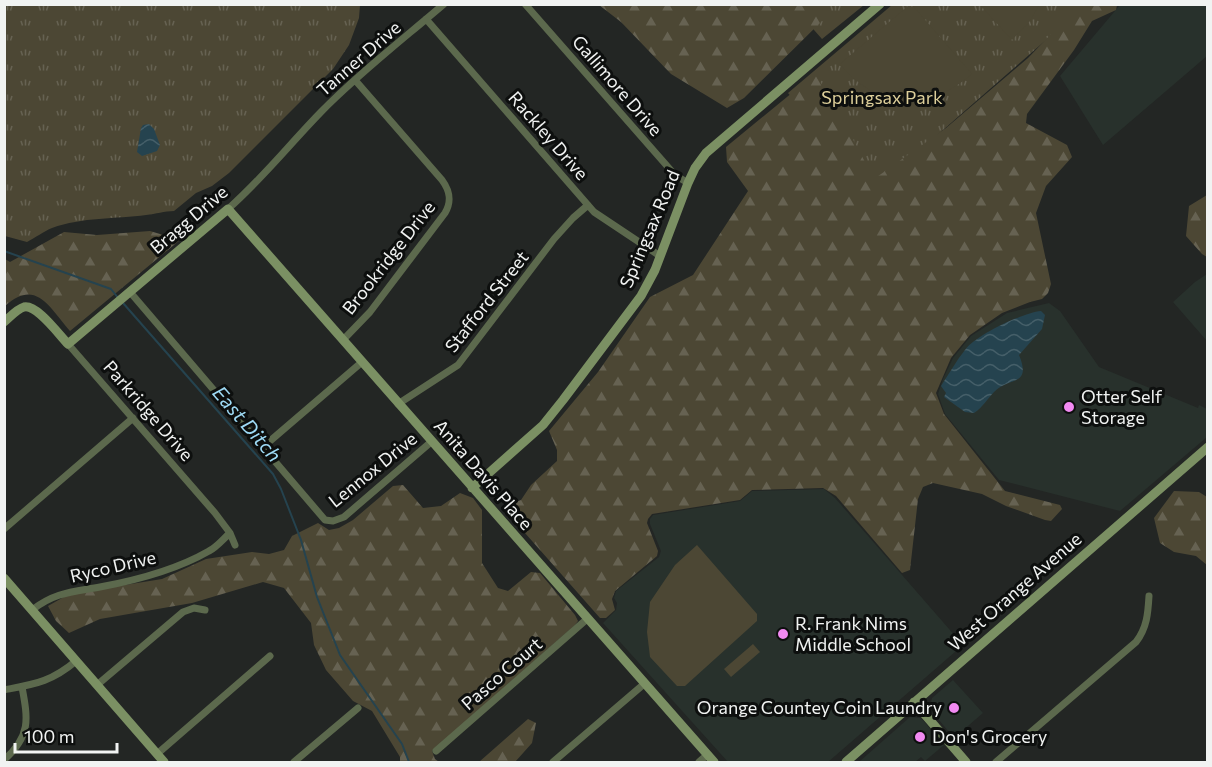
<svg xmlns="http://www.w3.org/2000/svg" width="1212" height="767" viewBox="0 0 1212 767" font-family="Commissioner,sans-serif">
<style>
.built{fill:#28312c}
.grass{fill:url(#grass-tufts)}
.forest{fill:url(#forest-firs)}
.pitch{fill:#4c4734}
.water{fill:url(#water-waves)}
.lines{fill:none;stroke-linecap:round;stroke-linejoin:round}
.stream{stroke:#25434f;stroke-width:2}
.street{stroke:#5c694d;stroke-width:7}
.secondary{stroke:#7b9063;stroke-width:9}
.poi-dot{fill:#f28af2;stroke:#0d0f0e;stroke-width:2}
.labels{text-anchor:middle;stroke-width:6;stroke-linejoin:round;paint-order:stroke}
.street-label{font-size:18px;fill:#f1f3f2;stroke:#0d0f0e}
.park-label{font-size:18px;fill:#ddcf9a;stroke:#0d0f0e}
.poi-label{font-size:18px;fill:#f1f3f2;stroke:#0d0f0e;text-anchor:start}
.water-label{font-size:20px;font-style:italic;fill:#9edaf5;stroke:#0d0f0e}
</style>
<defs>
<pattern id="grass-tufts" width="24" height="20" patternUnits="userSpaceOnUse" patternTransform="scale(1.5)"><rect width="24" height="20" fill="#4c4734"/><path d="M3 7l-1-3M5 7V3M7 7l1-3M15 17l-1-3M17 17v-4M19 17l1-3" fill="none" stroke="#666252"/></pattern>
<pattern id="forest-firs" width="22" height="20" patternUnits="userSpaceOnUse" patternTransform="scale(1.5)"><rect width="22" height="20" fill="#4c4734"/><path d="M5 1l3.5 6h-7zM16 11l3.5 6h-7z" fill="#666252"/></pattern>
<pattern id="water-waves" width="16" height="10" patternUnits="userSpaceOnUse" patternTransform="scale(1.5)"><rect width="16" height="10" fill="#25434f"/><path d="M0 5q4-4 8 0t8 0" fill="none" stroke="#455f69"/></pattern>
</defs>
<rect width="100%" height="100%" fill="#232624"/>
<path class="built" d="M1120,5H1207V56L1103,145L1060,76Z
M1207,274V341L1173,302L1195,282Z
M1049,303L1060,311L1099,367L1198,408L1199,405L1207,409V437L1120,511L999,480L945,414L938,394L943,379L953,358L971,336L1007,313Z
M824,489L835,498L963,645L828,762H728L603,623L616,610L617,603L614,598L616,591L659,557L661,551L650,524V519L653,515L740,501L752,491Z
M953,680L983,713L954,738L934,714L930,706L932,698Z
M910,717L921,718L944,745L925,761L921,757L915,762H859Z"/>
<path class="grass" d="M5,5H360L359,18L349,45L333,69L229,173L212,186L196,193L174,211C164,211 156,214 146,215C116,219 82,217 52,228C44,231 35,238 27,242L5,236Z
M792,5H864L822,39Z
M892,5H1086L872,192L788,93Z"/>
<path class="forest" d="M1080,4L1117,5L1116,10L1092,21L1074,50L1027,114L1026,123L1067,145L1072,157L1046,186L1036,213L1051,284L1048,293L1042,299L1030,302L1002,313L970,335L951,358L936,393L944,414L1005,491L1060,505L1062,509L1051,521L1045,520L1006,506L982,494L933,483L923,487L918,499L910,570L902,573L836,496L823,488L752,490L740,500L652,514L648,519L647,523L658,551L657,556L615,591L612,599L615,610L606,618H600L502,507L521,500L531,485L557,461V450L549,431L598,372L650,297L693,275L748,191L727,162L726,147L815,74L831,98L874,179L946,128L1028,58Z
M599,5H827L825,18L744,98L727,108L671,74L621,22Z
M1207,195V257L1202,254L1186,236L1189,206Z
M150,231L180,240L70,331C49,307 36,278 5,306V259L10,262L64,232L97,235Z
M403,485L423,508L441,506L460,493L473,498L482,510V563L498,588L508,591L531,572L540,573L575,615L578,621L575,625L432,751L435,759L439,762H400V757L372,711L353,701L326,670L314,645L311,623L284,588L263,582L192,603L100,619L69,633L56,621L48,606L69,594L162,579L206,559L252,552L269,554L284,550L292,536L318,523L329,530L339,528L353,520L393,486Z
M1174,491L1199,492L1207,497V565L1196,556L1174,552L1160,543L1154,518Z
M528,719L536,723L532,743L515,762H479Z"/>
<path class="pitch" d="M980,5H1039L1030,21L1012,40Z
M908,6L914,7L972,74C930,111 876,109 840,64Z
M697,545L757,614V621L685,686H677L650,657L647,632L650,602L675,565Z
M753,644L760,652L731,677L724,669Z"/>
<path class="water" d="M149,124L154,129L160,145L157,151L142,156L137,152L141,128L143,125Z
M1041,311L1045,315L1042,329L1019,355C1032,387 1009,376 994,392C987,399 983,407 974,413L965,412L944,397L946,393L941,386C949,374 956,361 965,350C976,335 1022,313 1041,311Z"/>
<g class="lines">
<path class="stream" d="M4,251L111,289L119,299
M123,303L273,474L281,489L301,540L317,597L340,655L402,744L409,762"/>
<path class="street" d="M525,4L675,175L688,183
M426,19L594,212L660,256
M228,209C263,178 288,146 320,113C358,74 402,40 444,4
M130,292L325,520L333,521L344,517L431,442
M343,340L370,312L445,213C452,201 450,191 442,180L355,80
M68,344L215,513L230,533L235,545
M398,404L458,365L554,239L573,218L588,205
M263,447L362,362
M4,529L133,418
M32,610C55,592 73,592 100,587C138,580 176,570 209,551C217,547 223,539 230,533
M97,685L183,612L194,608L205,610
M4,690C35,684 51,682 76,661
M436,751L587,619
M157,754L270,656
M4,760C31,736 28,719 22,687
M294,762L358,708
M553,762L644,684
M699,762L707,755
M996,762L1136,642C1147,628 1148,613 1149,596"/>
<path class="secondary" d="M4,322C10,317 17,309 24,307C37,304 59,335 68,344L228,209L714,762
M472,488L543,425L563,400L641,296L655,270L688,183L695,168L706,153L880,4
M4,578L164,762
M914,702L966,762
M846,762L1208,447"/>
</g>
<g class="poi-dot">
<circle cx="1069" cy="407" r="6"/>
<circle cx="783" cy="634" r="6"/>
<circle cx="954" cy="708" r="6"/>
<circle cx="920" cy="737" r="6"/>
</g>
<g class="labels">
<g class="street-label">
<text transform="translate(359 59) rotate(-41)" y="6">Tanner Drive</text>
<text transform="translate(617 86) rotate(49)" y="6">Gallimore Drive</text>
<text transform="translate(548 136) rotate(49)" y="6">Rackley Drive</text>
<text transform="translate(189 220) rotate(-40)" y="6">Bragg Drive</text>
<text transform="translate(650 229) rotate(-67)" y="6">Springsax Road</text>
<text transform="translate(389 258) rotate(-52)" y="6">Brookridge Drive</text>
<text transform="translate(487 302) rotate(-52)" y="6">Stafford Street</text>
<text transform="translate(148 411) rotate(49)" y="6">Parkridge Drive</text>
<text transform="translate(373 470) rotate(-39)" y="6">Lennox Drive</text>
<text transform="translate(483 475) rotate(49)" y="6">Anita Davis Place</text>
<text transform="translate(113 567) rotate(-13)" y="6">Ryco Drive</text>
<text transform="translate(1015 592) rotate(-41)" y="6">West Orange Avenue</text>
<text transform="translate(502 674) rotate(-41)" y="6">Pasco Court</text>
</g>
<g class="park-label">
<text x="882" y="104">Springsax Park</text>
</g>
<g class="poi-label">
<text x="1081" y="403">Otter Self<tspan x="1081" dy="21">Storage</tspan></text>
<text x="795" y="630">R. Frank Nims<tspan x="795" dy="21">Middle School</tspan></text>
<text x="942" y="714" text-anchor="end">Orange Countey Coin Laundry</text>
<text x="932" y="743">Don's Grocery</text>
</g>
<g class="water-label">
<text transform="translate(247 424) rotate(49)" y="7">East Ditch</text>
</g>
</g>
<rect width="1212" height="767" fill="none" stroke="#f1f3f2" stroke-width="12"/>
<path d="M15 743v9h102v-9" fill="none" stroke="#f1f3f2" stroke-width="3"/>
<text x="24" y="743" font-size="18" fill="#f1f3f2" stroke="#0d0f0e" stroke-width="4.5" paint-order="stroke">100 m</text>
</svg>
